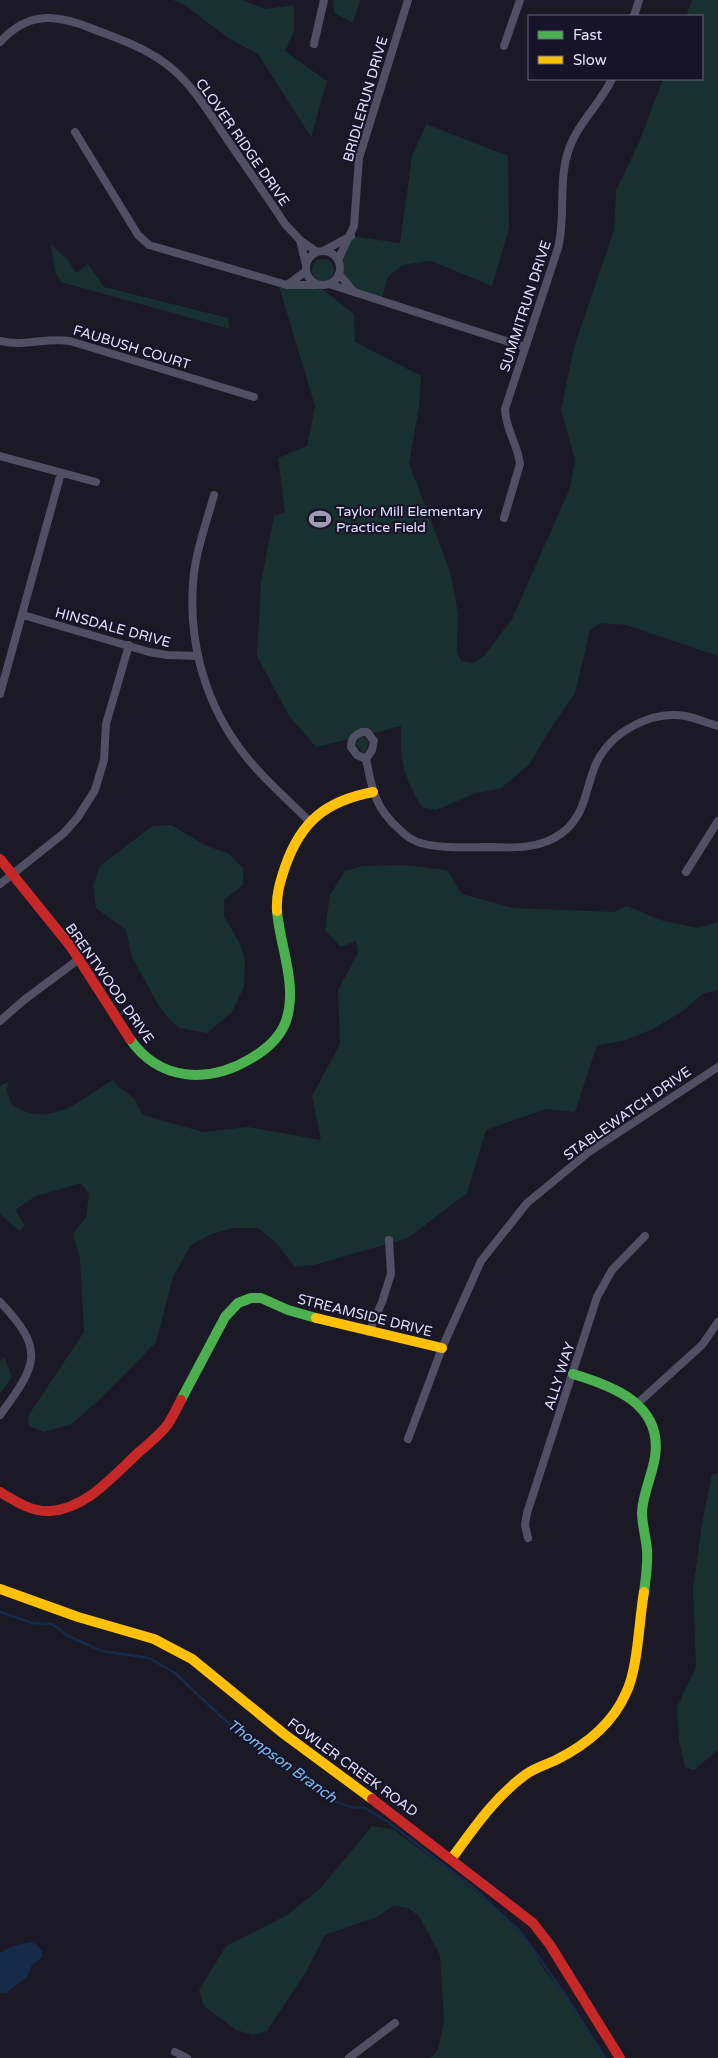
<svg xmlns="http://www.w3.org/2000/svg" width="718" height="2058" viewBox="0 0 718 2058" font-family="'Varela Round',sans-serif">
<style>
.green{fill:#18302f}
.water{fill:#152b49}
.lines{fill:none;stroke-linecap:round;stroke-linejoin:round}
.stream{stroke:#152b49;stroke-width:2.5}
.street{stroke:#504f64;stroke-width:8}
.fast{stroke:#4caf50;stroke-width:10}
.slow{stroke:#ffc107;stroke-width:10}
.jam{stroke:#c62828;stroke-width:10}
.labels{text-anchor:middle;stroke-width:4.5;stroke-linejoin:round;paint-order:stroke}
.street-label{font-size:14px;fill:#e2e1fc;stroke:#17142a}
.poi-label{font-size:14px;fill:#e2e1fc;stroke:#17142a;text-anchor:start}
.water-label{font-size:15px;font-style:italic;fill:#79bff1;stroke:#17142a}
</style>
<rect width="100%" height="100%" fill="#1a1925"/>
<path class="green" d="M173,0H242L265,9L294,5V31L285,51L327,81L311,137L258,54L228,38L186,6Z
M333,0H360L353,23L334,13Z
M692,0H718V656L626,625L601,623L590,630L575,693L551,728L529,765L501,788L474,794L436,810L422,807C403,776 400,762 401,726L363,736L369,742L364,754L356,744L361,736L316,747L289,716L257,656L261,582L274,516L285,512L278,458L307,446L315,406L278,283L317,285L354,314L355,342L421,376L419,407L409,464L450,571L458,613L457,652L461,661L473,663L484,656L512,619L570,488L575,460L561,410L574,347L614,230L616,191L640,140L663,79H702V16H686Z
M426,124L508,156L509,228L492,286L431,261L402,265L388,277L381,301L354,292L339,274L338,260L351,236L400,243L412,156Z
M51,244L68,260L76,273L88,264L104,287L228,318L230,329L61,282L55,272Z
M312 270a11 11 0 1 1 22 0a11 11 0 1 1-22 0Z
M171,825L205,845L229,854L243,868V885L224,900V916L240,944L245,961L244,987L232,1012L207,1033L179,1028L168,1018L159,1006L132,957L126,930L96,908L93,885L100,866L152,826Z
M405,865L447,870L462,894L513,908L613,912L627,906L660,920L697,928L718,922V990L702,994L683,1011L653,1029L623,1041L597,1045L575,1112L546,1109L486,1130L467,1193L408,1238L314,1265L295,1267L277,1244L258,1228H233L212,1234L191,1245L173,1277L156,1342L101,1398L72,1424L44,1432L29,1426L28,1416L84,1332L80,1259L73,1234L86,1217L89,1194L81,1183L36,1196L15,1210L25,1226L19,1231L2,1216L0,1213V1086L8,1082L7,1092L12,1105C18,1108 24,1112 30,1113C61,1121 88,1094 113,1080L120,1088L134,1098L143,1115L203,1132L248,1127L321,1140L312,1096L340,1044L338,990L358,953L356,941L341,947L325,931L330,895L345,871L363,866Z
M4,1357L12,1377L0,1393V1361Z
M718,1473V1750L694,1770L685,1767L679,1741L677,1707L696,1667L693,1589L702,1524L712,1474Z
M372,1826L392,1829L450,1871L519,1928L545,1971L564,1993L607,2058H430L438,2050L444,2021L440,1955L419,1916L408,1908L393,1906L377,1917L325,1935L306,1972L267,2031L253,2035L236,2030L204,2006L199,1990L226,1946L287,1915L320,1889Z"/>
<path class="water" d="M30,1942L36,1944L42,1951V1957L32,1965L28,1976L6,1993H0V1953L10,1947Z"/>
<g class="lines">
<path class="stream" d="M0,1612L32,1623L52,1624L68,1636L102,1651L149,1658L175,1673L229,1724L239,1731L254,1737L269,1752L324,1787L333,1801L351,1807L365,1808L388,1822L476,1890L522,1934L564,1993L605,2058"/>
<path class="street" d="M634,16L639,0
M0,42C28,11 57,14 93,29C116,38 141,46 162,61C190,80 208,111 227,139C246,167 266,195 285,224L300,240L317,252
M314,44L324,0
M504,46L520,0
M75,132L138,235L149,245L287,285H317
M300,240L306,265
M306 268a17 17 0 1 1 34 0a17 17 0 1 1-34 0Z
M323,251L351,236
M338,260L354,226L359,158L408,0
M339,274L354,292
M329,284L525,347
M287,285L306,271
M0,341C26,347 45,337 70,341L254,397
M0,456L96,482
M214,495C207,521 197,547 194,573C187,634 202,696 238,746C258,774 285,797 309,821
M504,518L520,464C518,445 505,428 505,409L558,248C566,216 558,184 568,152C576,125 600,104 612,79
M23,615L149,652L167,655L198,656
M0,694L61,473
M362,732H367L374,741L372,750L366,759L357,755L351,747C351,738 355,735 362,732Z
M366,759C372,789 375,808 399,829C405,835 412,841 421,843C442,849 467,847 489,847C514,848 541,849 562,833C585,816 585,791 595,766C609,733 650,710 685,716C696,718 707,723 718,726
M686,872L718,821
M0,884L64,833L78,817L95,790L104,760L106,724L129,645
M0,1021L24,1000L79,959
M0,1302C46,1350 37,1365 0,1415
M369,1332L382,1302L391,1274L389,1240
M638,1403L702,1345L718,1322
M408,1439L442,1348L481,1261L527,1203L589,1152L718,1067
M528,1538L525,1525L527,1513L597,1297L612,1270L645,1236
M175,2052L187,2058
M349,2058L395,2023"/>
<path class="fast" d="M130,1039C159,1081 208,1084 250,1059C264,1051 280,1038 286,1021C298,985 280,947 277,911
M573,1374C613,1386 663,1404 655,1457C652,1476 643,1493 642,1512C642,1525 646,1537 647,1550C648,1564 646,1578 644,1592
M181,1400L225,1317L238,1303L251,1298H261L288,1310L316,1318"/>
<path class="slow" d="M277,911C276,895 280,882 285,867C301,821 326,801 373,792
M316,1318L442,1348
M0,1589L78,1617L154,1639L192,1659L284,1734L372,1799
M452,1858C474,1828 495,1797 525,1775C534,1768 545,1765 556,1760C586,1745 612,1725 626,1693C638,1669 639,1620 644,1592"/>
<path class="jam" d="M0,859L71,947L130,1039
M0,1492C15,1501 31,1512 50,1511C86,1509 113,1476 138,1453C148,1444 160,1435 168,1424C173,1416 177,1408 181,1400
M372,1799L533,1923L550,1945L620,2058"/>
</g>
<defs>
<g id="stadium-bare" transform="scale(1.725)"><path d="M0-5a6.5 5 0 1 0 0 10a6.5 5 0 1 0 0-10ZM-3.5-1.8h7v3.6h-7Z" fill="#9c9bb1" stroke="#17142a" stroke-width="2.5" paint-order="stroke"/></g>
</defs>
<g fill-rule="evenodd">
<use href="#stadium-bare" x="320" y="519"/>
</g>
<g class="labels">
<g class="street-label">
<text transform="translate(365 99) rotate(-74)" y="5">BRIDLERUN DRIVE</text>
<text transform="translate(243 142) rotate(55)" y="5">CLOVER RIDGE DRIVE</text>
<text transform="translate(525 306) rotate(-72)" y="5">SUMMITRUN DRIVE</text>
<text transform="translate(132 347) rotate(17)" y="5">FAUBUSH COURT</text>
<text transform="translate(113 627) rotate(15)" y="5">HINSDALE DRIVE</text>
<text transform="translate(110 983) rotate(55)" y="5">BRENTWOOD DRIVE</text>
<text transform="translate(627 1113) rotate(-35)" y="5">STABLEWATCH DRIVE</text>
<text transform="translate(365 1315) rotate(14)" y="5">STREAMSIDE DRIVE</text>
<text transform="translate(559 1376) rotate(-72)" y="5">ALLY WAY</text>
<text transform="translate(353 1767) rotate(36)" y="5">FOWLER CREEK ROAD</text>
</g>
<g class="poi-label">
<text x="336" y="516">Taylor Mill Elementary<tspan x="336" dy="16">Practice Field</tspan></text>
</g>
<g class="water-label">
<text transform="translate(282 1761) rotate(36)" y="5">Thompson Branch</text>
</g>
</g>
<rect x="528" y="15" width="175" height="65" fill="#17142a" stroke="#68667e"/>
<rect x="538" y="31" width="25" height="8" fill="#4caf50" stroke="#68667e"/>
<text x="573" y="40" font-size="15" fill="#e2e1fc">Fast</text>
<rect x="538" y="56" width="25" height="8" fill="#ffc107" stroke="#68667e"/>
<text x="573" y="65" font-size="15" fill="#e2e1fc">Slow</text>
</svg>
